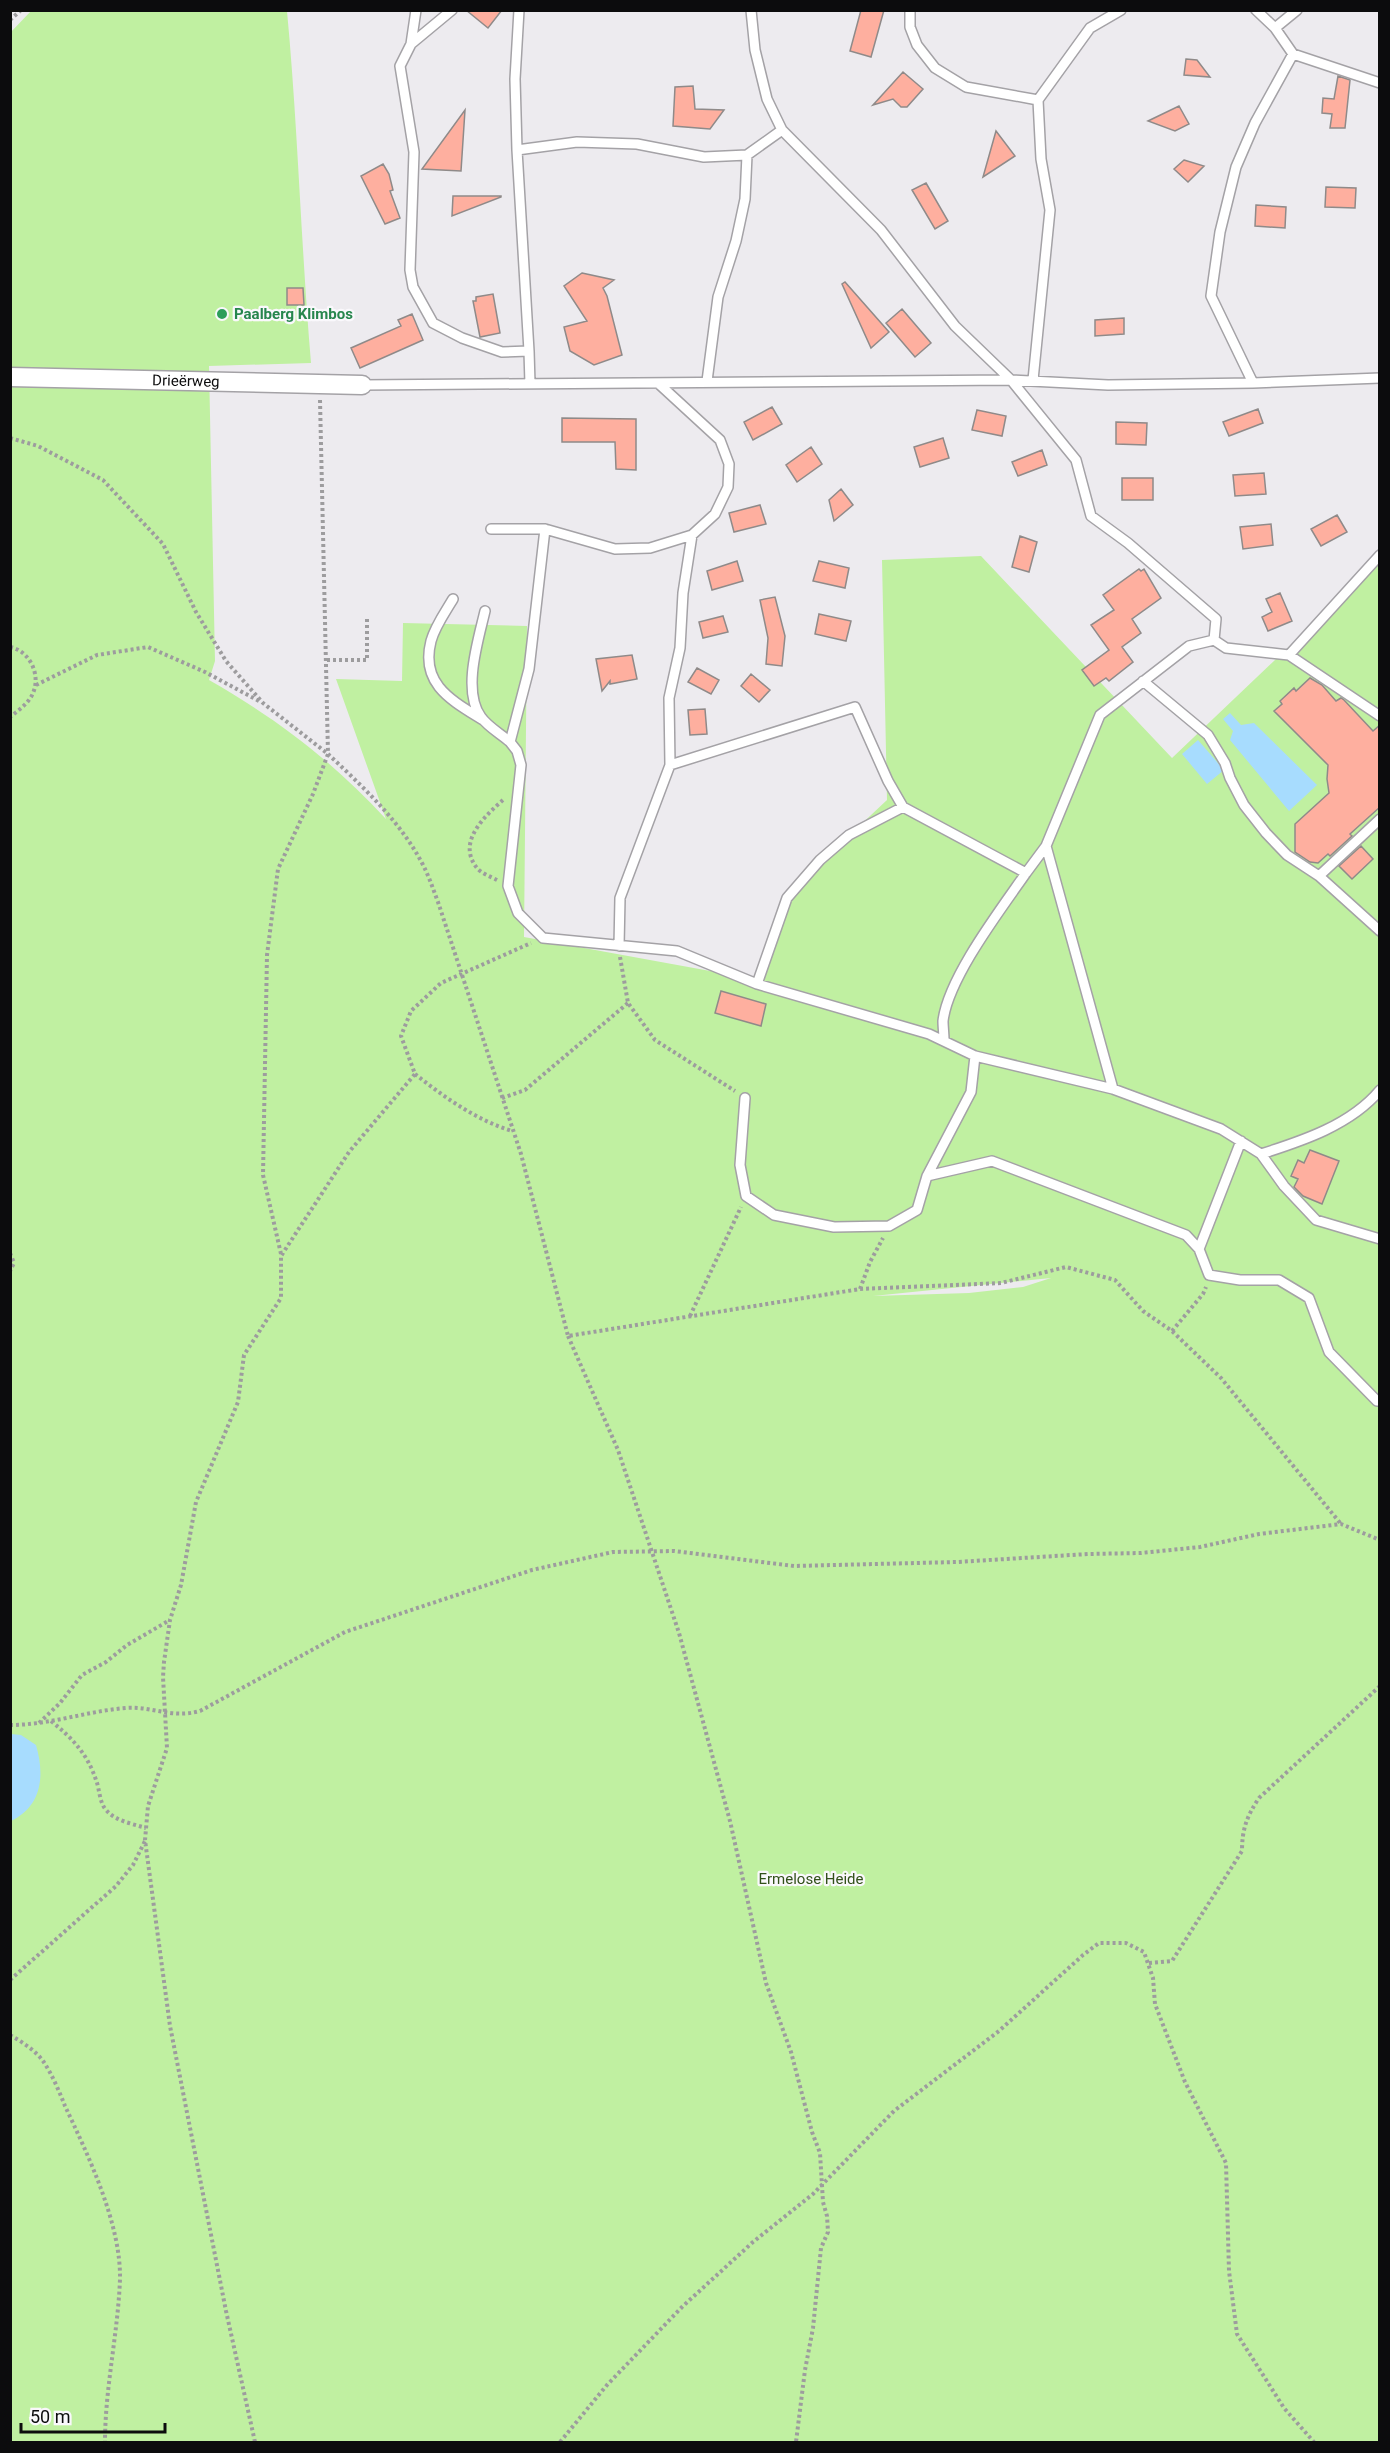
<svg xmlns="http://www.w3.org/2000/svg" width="1390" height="2453" viewBox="0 0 1390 2453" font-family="Roboto,sans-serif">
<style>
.green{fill:#c0f0a1;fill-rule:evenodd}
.water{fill:#a7dcfe}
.building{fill:#feaf9f;stroke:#8f8a89;stroke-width:1.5}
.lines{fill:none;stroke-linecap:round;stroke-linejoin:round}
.lane-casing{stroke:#a4a2a6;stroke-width:12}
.street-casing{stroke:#a4a2a6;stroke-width:21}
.path{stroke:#9d9c9e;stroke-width:4;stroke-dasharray:3 3;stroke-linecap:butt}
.lane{stroke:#fff;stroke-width:9}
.street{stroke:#fff;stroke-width:18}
.leisure-dot{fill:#2e9e5b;stroke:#faf8fc;stroke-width:2}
.labels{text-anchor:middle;stroke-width:4.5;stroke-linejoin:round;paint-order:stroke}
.leisure-label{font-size:15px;font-weight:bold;fill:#27864d;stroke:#faf8fc;text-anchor:start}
.street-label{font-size:15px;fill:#0c0c0d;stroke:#faf8fc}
.park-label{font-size:15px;fill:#32511a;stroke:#faf8fc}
</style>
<rect width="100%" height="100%" fill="#edebef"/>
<path class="green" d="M31,11H287C298,128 301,245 311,363L209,366L215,661L209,680C279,720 331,760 386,819L336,679L402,681L403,623L527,626L524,937L754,979L788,893L887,800L882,560L981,556L1172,758L1379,561V2442H11L10,33ZM1051,1278L1023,1287L969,1293L873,1296Z"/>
<path class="water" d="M1230,713L1241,725L1254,723L1317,785L1289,811L1230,740L1233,731L1223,719Z
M1198,740L1224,770L1207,784L1182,754Z
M11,1734L21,1735L36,1745C45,1776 42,1806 11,1821Z"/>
<path class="building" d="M466,10H502L488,28Z
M861,10H884L871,57L850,51Z
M1186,59L1197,60L1210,77L1184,75Z
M903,72L923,89L907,107H901L893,99L873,105Z
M1338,76L1350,80L1345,128H1330L1332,114L1322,113L1323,98L1334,99Z
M693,86L695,109L724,110L710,129L673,126L675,87Z
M1179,106L1189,124L1175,131L1148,121Z
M465,110L461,171L422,169Z
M996,131L1015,156L983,177Z
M1184,160L1204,166L1188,182L1174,169Z
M383,164L389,174L393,190L390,191L400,218L385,224L361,176Z
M926,183L948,221L935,229L912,190Z
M1326,187L1356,188L1355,208L1325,207Z
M453,196H501V197L452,216Z
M1256,205L1286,207L1285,228L1255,226Z
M582,273L614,280L603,288L607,296L622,355L594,365L570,351L564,327L587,321L564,286Z
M845,282L889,332L871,348L842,284Z
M287,288H303L304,305H287Z
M493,294L500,333L480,337L473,301H476V297Z
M902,309L931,343L915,357L886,323Z
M412,314L423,340L360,368L351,348L401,326L398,320Z
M1124,318V334L1095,336V320Z
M772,407L782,424L753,440L744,422Z
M1258,409L1263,423L1229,436L1223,422Z
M977,410L1006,416L1002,436L972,430Z
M562,418L636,419V470L616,469L615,442H562Z
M1116,422L1147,423L1146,445L1116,444Z
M943,438L949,458L920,467L914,447Z
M811,447L822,464L797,482L786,465Z
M1042,450L1047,465L1018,476L1012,462Z
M1264,473L1266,494L1235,496L1233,475Z
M1122,478H1153V500H1122Z
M841,489L853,505L834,521L829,500Z
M760,505L766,524L734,532L729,513Z
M1337,515L1347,532L1321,546L1311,529Z
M1271,524L1273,545L1243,549L1240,527Z
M1020,536L1037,542L1029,572L1012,567Z
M737,561L743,581L712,590L707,571Z
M819,561L849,568L845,588L813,581Z
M1139,569L1141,571L1144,569L1161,598L1132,619L1141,633L1122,647L1133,662L1109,681L1106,678L1094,686L1082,670L1109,650L1091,625L1114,610L1103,595Z
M1280,593L1292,621L1268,631L1262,617L1272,612L1266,599Z
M775,597L785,636L782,666L766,664L768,638L760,600Z
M819,614L851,621L846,641L815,634Z
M723,616L728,632L703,638L699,622Z
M632,655L637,679L610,684V681L602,691L596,659Z
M697,668L719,680L711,694L688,682Z
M751,674L770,690L759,702L741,686Z
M1310,678L1322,685L1336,701L1341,698L1344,700L1373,731L1380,725V807L1350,834L1352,836L1330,856L1328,854L1318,863L1310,862L1295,852V824L1329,793L1327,779L1328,765L1274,711L1282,704L1280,701L1294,688L1296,691Z
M705,709L707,734L690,735L688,710Z
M1361,846L1373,859L1352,879L1339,866Z
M721,991L766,1004L761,1026L715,1013Z
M1310,1150L1339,1161L1322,1204L1303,1196L1294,1187L1298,1179L1291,1176L1298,1160L1304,1163Z"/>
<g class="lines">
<g class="lane-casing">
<path id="lane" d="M452,10L411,44L400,66L414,152L410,270L413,287L433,323L462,338L502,352L529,351L530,384
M519,10L515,79L517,150L529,351
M751,10L755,50L767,99L782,130L881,230L955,326L1011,380L1108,385L1253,383L1380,378
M910,10V27L917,45L935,68L966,87L1038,100
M1275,28L1297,10
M411,44L416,10
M1293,54L1380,83
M517,150L577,142L637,144L704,157L747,155
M1033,380L1050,210L1041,159L1038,100L1090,28L1121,10
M707,381L718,297L736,241L745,199L747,155L782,130
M1253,383L1211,296L1220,232L1236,167L1255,123L1293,54L1275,28L1256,10
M362,385L1011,380L1076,460L1091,516L1128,543L1216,619L1214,640L1226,648L1289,655L1380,716
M491,529H545L615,549L650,548L692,535
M545,529L529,669L510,742L517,751L521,765L508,886L518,913L543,938L677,951L757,984L929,1034L975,1056L1113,1089L1221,1129L1261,1154L1284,1186L1316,1220L1380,1239
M453,599C446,611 435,626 431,641C420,684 451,700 483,720
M485,611C478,641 462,691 481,717C488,727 501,734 510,742
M1289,655L1380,555
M1143,681L1208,735L1225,763L1230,778L1244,805L1266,833L1287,855L1319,876L1380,931
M670,765L855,707L888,781L903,807L1026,873L1046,846L1100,715L1189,646L1214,640
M1046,846L1113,1089
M1319,876L1380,819
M619,946L620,898L670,765L669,698L680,648L683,593L692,535L715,514L728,487L729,464L720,440L658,383
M757,984L787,898L820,860L849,835L903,807
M944,1040C944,1034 943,1027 943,1021C948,978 1001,909 1026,873
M745,1098L740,1165L746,1196L774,1215L834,1227L889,1226L917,1210L927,1176L971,1092L975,1056
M1241,1141L1199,1249L1209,1275L1240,1280H1279L1309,1298L1329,1352L1377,1401H1380
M1261,1154C1302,1141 1351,1125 1380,1090
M927,1176L992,1161L1186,1235L1199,1249"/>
</g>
<g class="street-casing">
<g id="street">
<path id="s1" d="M10,377L362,385"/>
</g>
</g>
<path class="path" d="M10,20L21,10
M320,400L328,754C362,786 400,821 422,863C429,876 433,889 438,902L521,1154L568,1336L860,1289L1001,1283L1066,1267L1115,1280L1143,1311L1172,1331L1221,1378L1341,1524
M10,438L38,446L103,480L163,544L196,612L226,661L263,703L328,754L313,794L278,869L267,955L263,1175L281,1254
M10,647C30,651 41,675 33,693C29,703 19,710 10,717
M327,660H367V618
M36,685L97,655L148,647L205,672L259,701
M497,880C491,877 481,873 477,868C456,842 485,816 503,800
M620,957L628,1003L655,1040L735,1091
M415,1074C444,1097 476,1120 512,1131
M502,1098L525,1090L628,1003
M10,1253L14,1263L10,1271
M860,1289L870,1262L883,1238
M690,1316L741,1207
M1172,1331L1203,1294L1206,1287
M568,1336L618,1450L679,1633L730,1821L766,1983L791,2052L812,2132L820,2153L823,2202L827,2216L828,2232L821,2248L813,2328L805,2370L796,2442
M51,1721C72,1738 87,1753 96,1780C100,1790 99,1803 107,1811C116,1821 133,1824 146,1828
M39,1723L60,1703L82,1675L106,1662L127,1645L170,1620
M10,1725C50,1725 87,1711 126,1708C153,1706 171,1719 200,1711L345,1632L532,1570L613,1552L674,1551L794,1566L957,1562L1088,1554L1141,1553L1200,1547L1259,1534L1341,1524L1380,1540
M1149,1963L1172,1961L1242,1851C1242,1829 1247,1816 1259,1798L1380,1686
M10,1980L116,1886L133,1865L145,1841
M10,2035C22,2042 35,2050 43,2061C52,2074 59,2091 65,2106C88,2155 121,2224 120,2279C118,2333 105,2388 105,2442
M255,2442L226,2311L170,2026L145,1840L148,1806L167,1748L163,1677L164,1662L170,1620L181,1585L196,1502L238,1402L244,1355L281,1298V1256L349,1152L415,1074L401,1036L411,1011L441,983L531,943
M560,2442L607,2385L682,2307L753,2242L813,2194L894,2111L999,2031L1083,1955L1099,1943H1126L1144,1952L1153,1978L1155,2004L1185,2082L1226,2163L1229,2271L1237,2334L1284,2408L1314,2442"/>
<use href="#lane" class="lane"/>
<use href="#street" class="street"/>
</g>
<circle class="leisure-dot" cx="222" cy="314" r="6"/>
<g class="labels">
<g class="leisure-label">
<text x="234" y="319">Paalberg Klimbos</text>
</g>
<g class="street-label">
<text dy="5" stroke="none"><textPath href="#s1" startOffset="176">Drieërweg</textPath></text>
</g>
<g class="park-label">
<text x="811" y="1884">Ermelose Heide</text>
</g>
</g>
<rect width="1390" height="2453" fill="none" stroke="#0c0c0d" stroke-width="24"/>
<path d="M21 2423v9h144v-9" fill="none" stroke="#0c0c0d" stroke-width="3"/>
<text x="30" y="2423" font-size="18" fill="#0c0c0d" stroke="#faf8fc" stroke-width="4.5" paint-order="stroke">50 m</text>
</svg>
